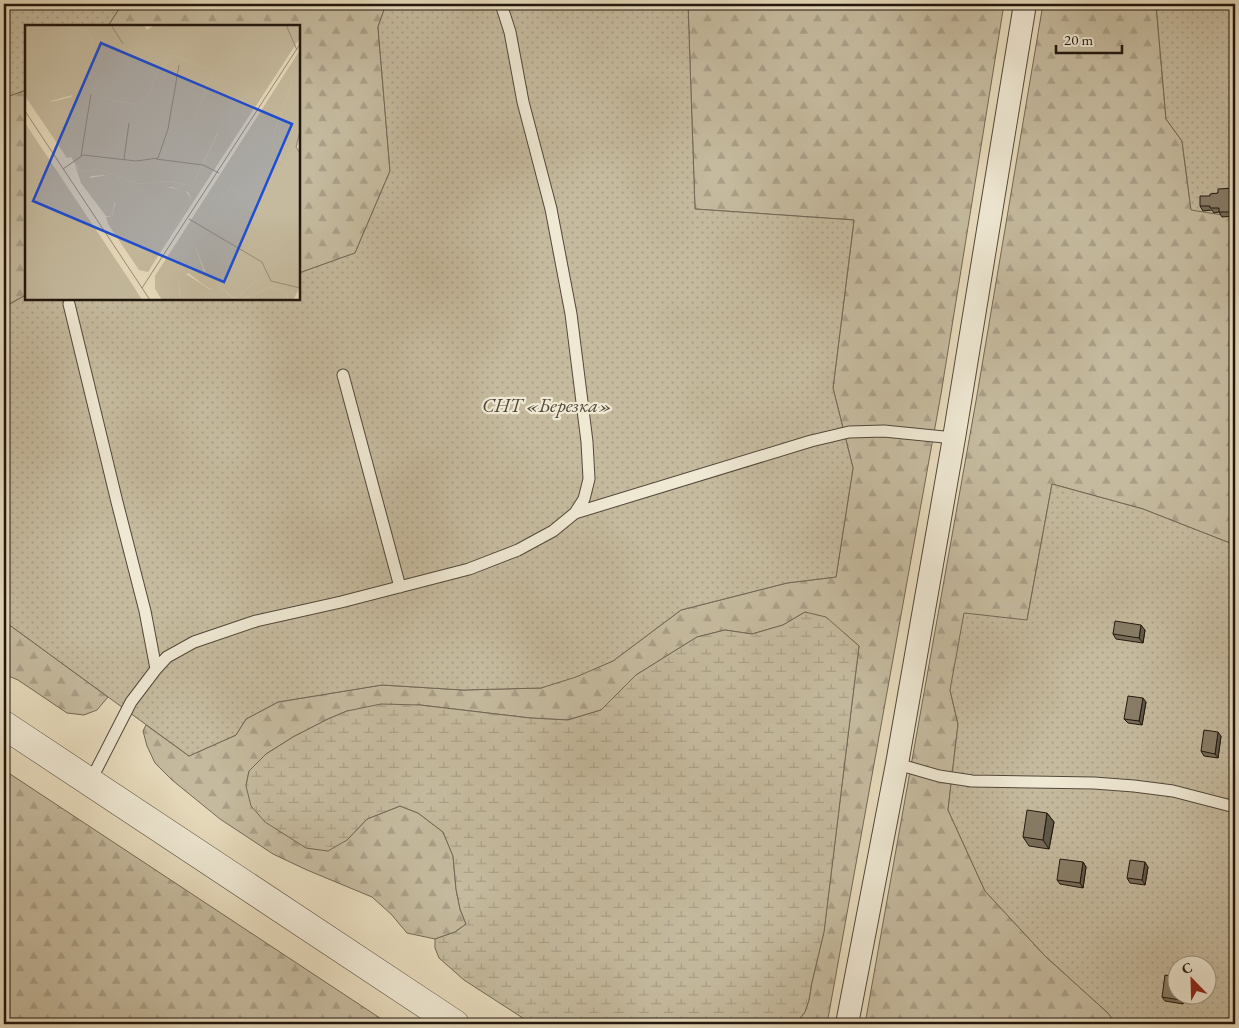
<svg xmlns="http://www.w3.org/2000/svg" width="1239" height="1028" viewBox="0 0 1239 1028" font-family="'EB Garamond',serif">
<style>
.forest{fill:url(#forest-firs);stroke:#736856}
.wetland{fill:url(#wetland-marsh);stroke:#736856}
.garden{fill:url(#garden-dots);stroke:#736856;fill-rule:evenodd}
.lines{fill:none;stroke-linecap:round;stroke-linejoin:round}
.service-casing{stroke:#52483a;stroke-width:13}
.minor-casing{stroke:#52483a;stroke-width:24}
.tertiary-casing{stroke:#52483a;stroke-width:29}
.service{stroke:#efe8d3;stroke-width:11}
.minor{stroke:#efe8d3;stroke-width:22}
.tertiary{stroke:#efe8d3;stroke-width:28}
.wall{fill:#756c59;stroke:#21170e}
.shaded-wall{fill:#5f5849;stroke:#21170e}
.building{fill:#887d68;stroke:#21170e}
.labels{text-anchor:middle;stroke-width:4.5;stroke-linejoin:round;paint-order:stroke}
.park-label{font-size:20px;font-style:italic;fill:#524839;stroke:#efe8d3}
.inset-road{fill:none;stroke:#988d76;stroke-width:1}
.view{fill:#1d4ed8;fill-opacity:0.15;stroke:#1d4ed8;stroke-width:2.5}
.inset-edge{fill:none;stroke:#21170e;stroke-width:2.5}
</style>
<defs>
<pattern id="forest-firs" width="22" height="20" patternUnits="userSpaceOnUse" patternTransform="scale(1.25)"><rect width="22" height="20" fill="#c5ba9e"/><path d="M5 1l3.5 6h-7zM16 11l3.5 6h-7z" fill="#a99f87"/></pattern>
<pattern id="wetland-marsh" width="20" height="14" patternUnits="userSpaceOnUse" patternTransform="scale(1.25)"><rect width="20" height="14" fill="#c5ba9e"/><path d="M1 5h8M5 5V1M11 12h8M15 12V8" fill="none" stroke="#a99f87"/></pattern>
<pattern id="garden-dots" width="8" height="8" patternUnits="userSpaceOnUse" patternTransform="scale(1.25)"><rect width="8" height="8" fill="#c5ba9e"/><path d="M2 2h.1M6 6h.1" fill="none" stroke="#a99f87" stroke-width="1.8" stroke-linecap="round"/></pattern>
</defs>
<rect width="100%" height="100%" fill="#e7dbbc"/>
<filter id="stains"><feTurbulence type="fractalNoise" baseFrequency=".004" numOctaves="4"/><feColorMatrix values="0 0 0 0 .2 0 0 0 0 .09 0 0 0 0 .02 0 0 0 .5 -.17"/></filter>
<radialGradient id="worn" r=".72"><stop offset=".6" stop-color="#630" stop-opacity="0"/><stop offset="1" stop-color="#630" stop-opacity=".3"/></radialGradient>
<path class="forest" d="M122,4H386L378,27L390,171L355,253L299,273V26H108Z
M688,4H1004L941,394L827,1024H797V1022L805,1012L809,1000L812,982L824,931L859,646L843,632L805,612L783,625L752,634L725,630L697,637L636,675L601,710L568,720L530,718L420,705L347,711L328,719L293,737L266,754L249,771L246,786L347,840L367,819L400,806L418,813L443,832L453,856L456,889L460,909L466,924L455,932L435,939L407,933L391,914L372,897L307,870L273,854L220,819L172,780L155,763L147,746L143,731L146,725L189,756L236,735L246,719L278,702L382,685L463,690L541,688L613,661L681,610L787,583L836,577L853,468L833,388L854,220L695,209Z
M1043,4H1156L1166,119L1182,141L1191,209L1235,217V545L1143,509L1052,484L1027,620L950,690L958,724L948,810L985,891L1045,956L1108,1013L1116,1024H865L976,401Z
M26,90V295L4,307V98Z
M4,621L108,697L97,710L84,715L67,713L18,680L4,674Z
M4,770L389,1024H4Z"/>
<path class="wetland" d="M805,612L826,617L859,646L824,932L812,982L809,1000L805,1012L797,1022V1024H532L464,980L439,958L435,948V939L455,932L466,924L460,909L456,889L453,856L443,832L418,813L400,806L367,819L347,840L328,851L306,848L265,822L251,806L246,786L249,771L266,754L293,737L328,719L347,711L381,704L420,705L530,718L568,720L601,710L636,675L697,637L725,630L752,634L783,625Z"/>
<path class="garden" d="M4,4H122L108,26H26V90L4,98Z
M386,4H688L695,209L854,220L833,388L853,468L836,577L787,583L681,610L613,661L576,677L541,688L463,690L382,685L278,702L246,719L236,735L189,756L4,621V307L26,295V299H299V273L355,253L390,171L378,27Z
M1156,4H1235V217L1191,210L1182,141L1166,119Z
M1052,484L1143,509L1235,545V639L1232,673L1235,675V1024H1116L1108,1013L1045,956L985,891L948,810L958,724L950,690L964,613L1027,620ZM1176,966H1206V996H1176Z"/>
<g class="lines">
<g class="service-casing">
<path id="service" d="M69,304L117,502L145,611L156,669
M343,375L400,587
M575,513L811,441L849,432L884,431L954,438
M897,764L939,776L972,781L1094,783L1134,786L1173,791L1235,807
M90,782L131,702L156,669L167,657L194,642L256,621L341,602L469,569L518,550L553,531L575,513L584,499L589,479L587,442L571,314L551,209L523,102L510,32L501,4"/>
</g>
<g class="minor-casing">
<path id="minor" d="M847,1024L897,764L954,438L1025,4"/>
</g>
<g class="tertiary-casing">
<path id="tertiary" d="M4,725L455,1024"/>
</g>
<use href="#service" class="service"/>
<use href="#minor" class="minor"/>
<use href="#tertiary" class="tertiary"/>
</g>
<path class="wall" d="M1235,191V216L1222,217L1219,212L1214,213L1212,210L1203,211L1200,206L1210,196L1218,193Z
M1145,630L1143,643L1116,639L1113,634Z
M1146,702L1142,725L1128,723L1124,719Z
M1221,736L1218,758L1204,756L1201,751Z
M1047,813L1054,822L1049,849L1029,846L1023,837Z
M1083,862L1086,867L1083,888L1060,884L1057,880Z
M1148,867L1145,885L1130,883L1127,878Z
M1185,996L1183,1004L1165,1001L1162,997Z"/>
<path class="shaded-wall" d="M1141,625L1145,630L1143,643L1139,638Z
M1143,698L1146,702L1142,725L1139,721Z
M1218,732L1221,736L1218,758L1215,754Z
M1047,813L1054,822L1049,849L1043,840Z
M1083,862L1086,867L1083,888L1080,883Z
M1145,862L1148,867L1145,885L1142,880Z
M1181,996H1185L1183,1004L1180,1000Z"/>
<path class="building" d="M1234,188V193H1235V212H1219V208H1210V206H1200V196H1210V194L1218,193V189Z
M1115,621L1141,625L1139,638L1113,634Z
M1128,696L1143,698L1139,721L1124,719Z
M1204,730L1218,732L1215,754L1201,751Z
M1027,810L1047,813L1043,840L1023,837Z
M1060,859L1083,862L1080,883L1057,880Z
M1130,860L1145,862L1142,880L1127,878Z
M1165,975L1176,977V996H1181L1180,1000L1162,997Z"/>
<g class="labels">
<g class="park-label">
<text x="547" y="412">СНТ «Березка»</text>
</g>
</g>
<g transform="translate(25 25)">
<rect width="275" height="275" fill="#e7dbbc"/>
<path d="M0,0H30L61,5L68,15L63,28L108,7L103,0H119L122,5L129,0H275V13L124,245L166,174L163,167L146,162L116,166L79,150L67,151L64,153L74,170L85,168L90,175L87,191H81L56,158L50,140L55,147L73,144L114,159L141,156L167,161L193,108L169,95L188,46L148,30L132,47L124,70L114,80L82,74L70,64L26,76L41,95L40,102L32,107L47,132L42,133L0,71ZM275,25V58H267L248,112L246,128L263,139L275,154V262L268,275H263L261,266L244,262L217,275H210L193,262L210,274L232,255L240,237L230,212L221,202L231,184L206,161L193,181L184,176L169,205V219L182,254L179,260L163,248L154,255L155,275H137L130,264V251ZM0,98L107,259L117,275H0Z" fill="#c5ba9e"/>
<path d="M83,150L116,166L141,162L160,165L166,174L123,247L114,245L83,199L81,192L87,191L90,179L87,170H71L63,162L64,153ZM158,247L186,265L191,259L210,275H155L154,255ZM244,262L261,266L263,275H217Z" fill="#c5ba9e"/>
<path d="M30,0H103L108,7L103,20L83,34L66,33L63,28L68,15L61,5ZM148,30L188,46L169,95L193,107L167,161L141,156L114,159L73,144L55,147L31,107L40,102L41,95L32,92L26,77L46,72L51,66L70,64L82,74L114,80L124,70L132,47ZM267,58H275V111L272,123L275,125V154L268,160L259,155L263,139L245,128L248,112ZM206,161L232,184L221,202L244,225L240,238L247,253L238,258L232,255L210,274L192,260L187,265L179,260L180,246L169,219V205L177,186L184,175L193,180Z" fill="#c5ba9e"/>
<path class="inset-road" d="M86,0L98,19M261,0L272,25M0,86L125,275M275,105L271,122L275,128M56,131L66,69M99,134L104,98M131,134L178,140L194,148M38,144L58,130L111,136L133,133L143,104L154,40M164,194L237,237L246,256L275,263M117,263L275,19"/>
<path class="view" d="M76,18L267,99L199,257L8,176Z"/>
<rect width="275" height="275" class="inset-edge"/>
</g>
<rect width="1239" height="1028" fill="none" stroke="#e7dbbc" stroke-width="20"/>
<rect x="5" y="5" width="1229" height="1018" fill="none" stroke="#21170e" stroke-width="2.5"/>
<rect x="10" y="10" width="1219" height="1008" fill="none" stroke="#21170e"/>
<g transform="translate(1192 980) rotate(337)"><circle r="24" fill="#efe8d3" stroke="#9d9484"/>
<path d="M0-4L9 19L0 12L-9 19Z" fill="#8f2418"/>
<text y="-8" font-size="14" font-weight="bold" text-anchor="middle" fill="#21170e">С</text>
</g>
<path d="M1056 45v8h66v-8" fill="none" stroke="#21170e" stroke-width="2.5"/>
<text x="1064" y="45" font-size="15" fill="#21170e" stroke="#efe8d3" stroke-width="4" paint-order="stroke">20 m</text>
<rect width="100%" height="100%" filter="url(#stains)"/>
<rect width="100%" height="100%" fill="url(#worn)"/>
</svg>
